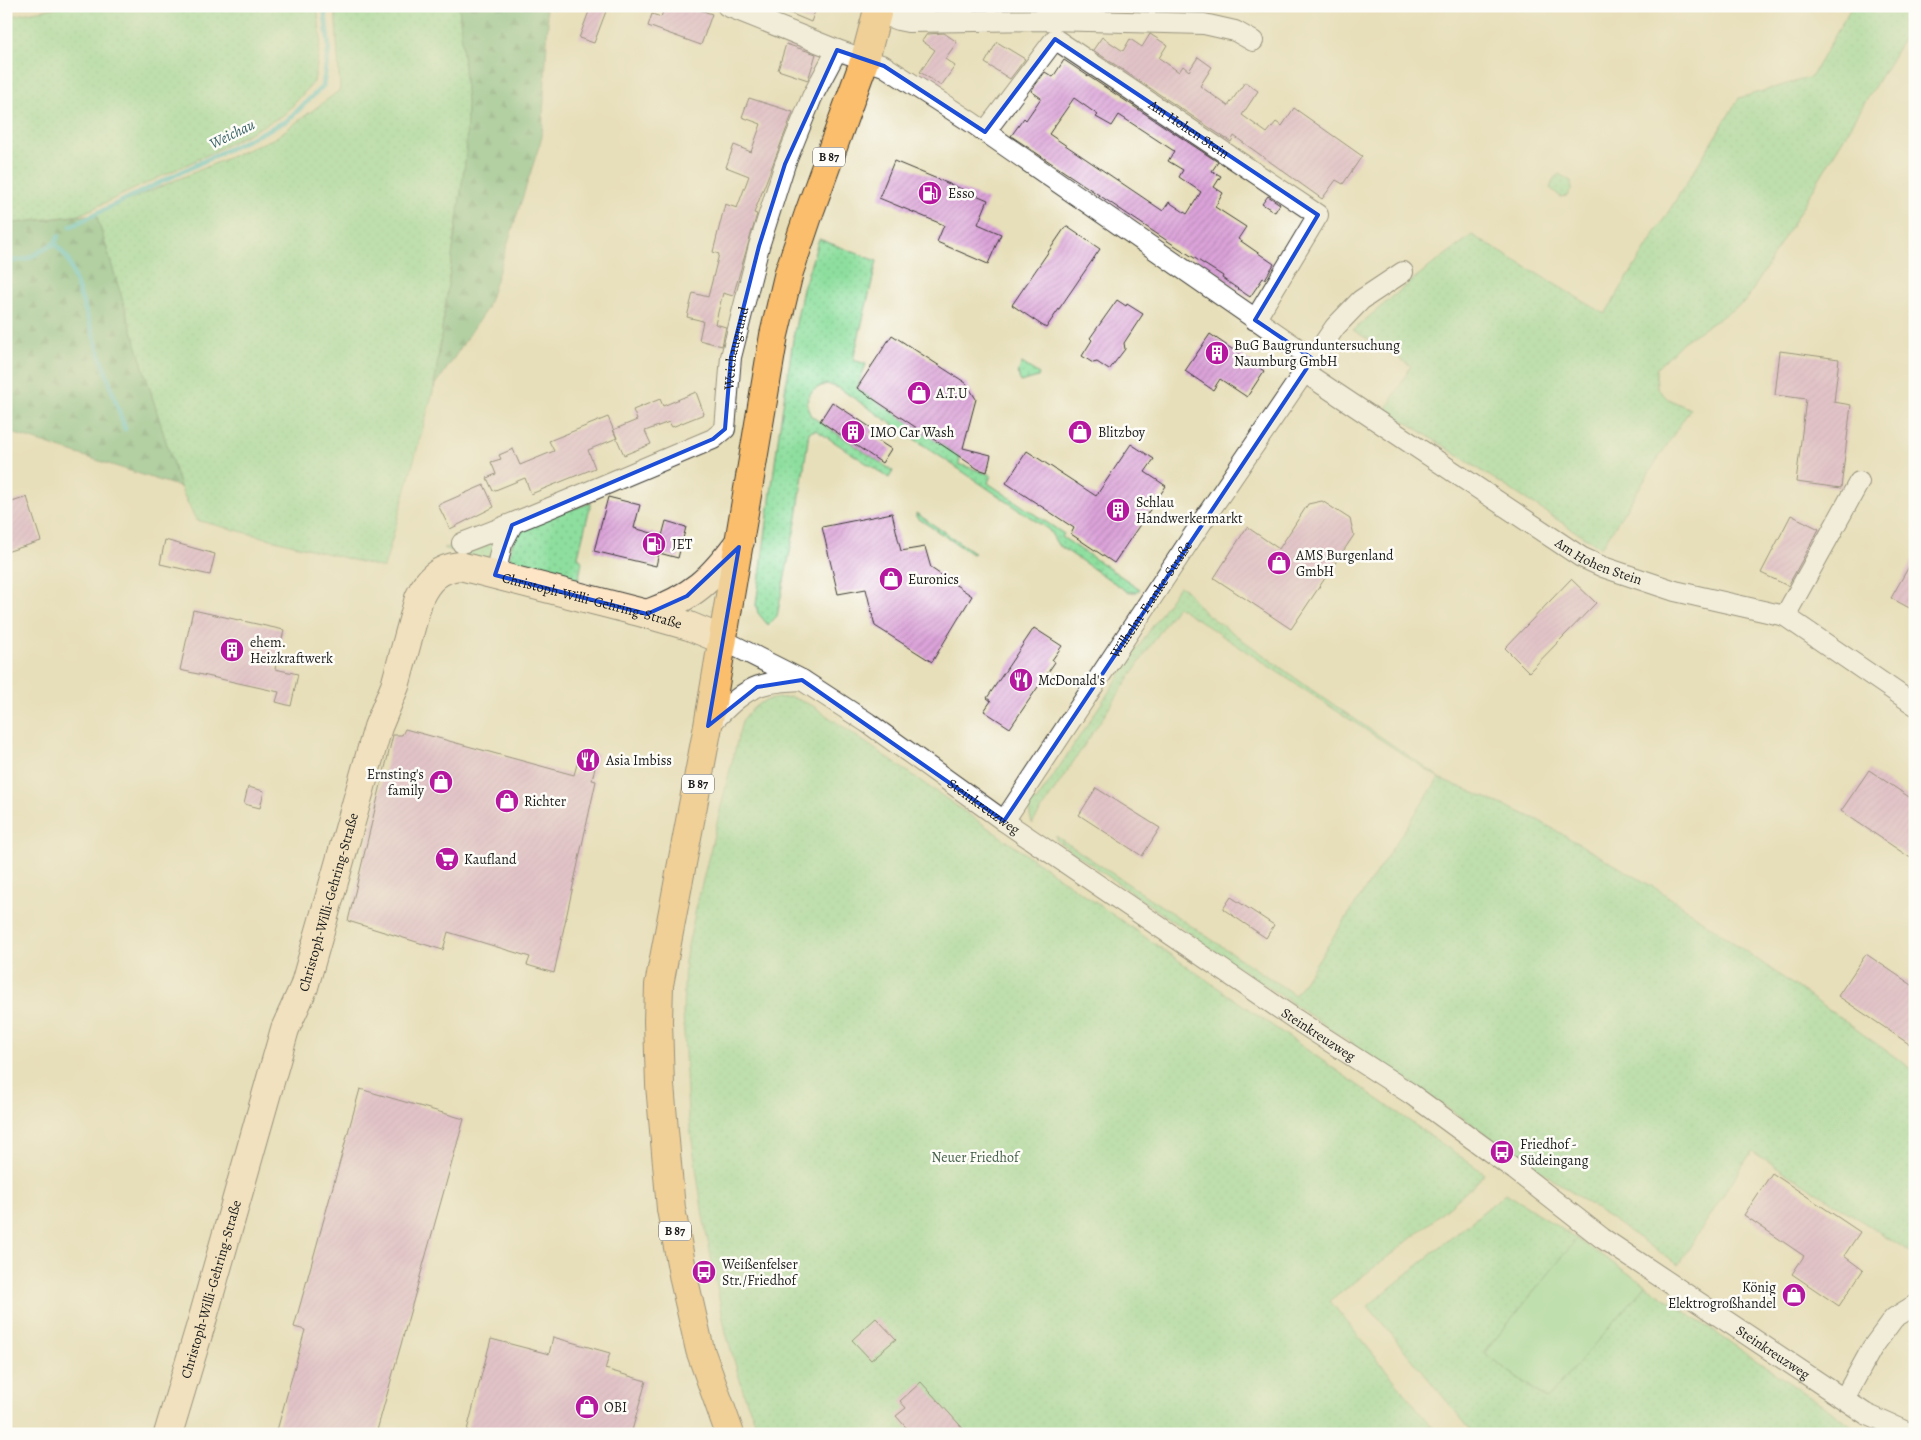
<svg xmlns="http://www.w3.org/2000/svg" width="1921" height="1440" viewBox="0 0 1921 1440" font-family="Alegreya,serif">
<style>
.green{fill:url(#green-dots);stroke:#557e5e}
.forest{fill:url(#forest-firs);stroke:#476d51}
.pitch{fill:#8edf9f;stroke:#557e5e}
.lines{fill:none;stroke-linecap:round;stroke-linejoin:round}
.stream{stroke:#5ac7d1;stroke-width:5}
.building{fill:url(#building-hatch);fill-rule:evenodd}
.street-casing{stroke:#3a3934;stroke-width:22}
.secondary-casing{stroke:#3a3934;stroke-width:30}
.primary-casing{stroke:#3a3934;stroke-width:30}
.street{stroke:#fff;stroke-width:20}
.secondary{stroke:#fde5c5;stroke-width:28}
.primary{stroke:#fabe6d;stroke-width:28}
.marked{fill:none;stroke:#1d4ed8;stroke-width:4;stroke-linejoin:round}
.labels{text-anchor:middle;stroke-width:5;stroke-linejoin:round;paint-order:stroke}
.shield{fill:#fdfcf7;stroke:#605f5e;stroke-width:1}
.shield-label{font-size:12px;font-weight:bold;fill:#1c1c1c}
.street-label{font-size:14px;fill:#1c1c1c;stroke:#fdfcf7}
.poi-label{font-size:14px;fill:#1c1c1c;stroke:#fdfcf7;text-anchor:start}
.park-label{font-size:14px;fill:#44604a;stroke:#fdfcf7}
.water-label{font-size:15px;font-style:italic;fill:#356064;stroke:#fdfcf7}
</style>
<defs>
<pattern id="green-dots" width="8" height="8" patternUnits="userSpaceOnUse" patternTransform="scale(1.25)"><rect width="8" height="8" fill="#8edf9f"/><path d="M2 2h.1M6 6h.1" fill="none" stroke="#7abf88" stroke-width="1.8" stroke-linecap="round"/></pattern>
<pattern id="forest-firs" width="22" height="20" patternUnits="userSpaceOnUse" patternTransform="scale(1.25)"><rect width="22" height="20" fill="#72be86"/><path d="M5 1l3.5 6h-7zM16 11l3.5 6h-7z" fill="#5d9a6d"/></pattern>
<pattern id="building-hatch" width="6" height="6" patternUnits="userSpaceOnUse" patternTransform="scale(1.25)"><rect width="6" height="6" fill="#dba3d9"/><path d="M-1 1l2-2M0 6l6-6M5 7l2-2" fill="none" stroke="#bb8cba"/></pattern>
</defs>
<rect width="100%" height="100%" fill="#fdfcf7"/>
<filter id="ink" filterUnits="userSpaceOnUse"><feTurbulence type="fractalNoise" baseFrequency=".02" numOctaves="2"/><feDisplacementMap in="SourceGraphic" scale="10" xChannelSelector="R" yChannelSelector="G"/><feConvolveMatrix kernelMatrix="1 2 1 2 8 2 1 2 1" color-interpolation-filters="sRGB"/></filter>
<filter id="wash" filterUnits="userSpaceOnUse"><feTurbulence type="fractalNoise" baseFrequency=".0096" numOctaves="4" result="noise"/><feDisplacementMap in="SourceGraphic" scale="20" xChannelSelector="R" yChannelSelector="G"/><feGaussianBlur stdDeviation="1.12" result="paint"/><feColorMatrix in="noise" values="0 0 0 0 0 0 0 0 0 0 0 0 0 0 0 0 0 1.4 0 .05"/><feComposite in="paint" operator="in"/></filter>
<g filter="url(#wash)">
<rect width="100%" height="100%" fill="#e7dfba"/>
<path class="green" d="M65,6H317L321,39L314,82L284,115L209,154L79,215L6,224V17Z
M335,6H459L467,103L466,155L434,388L384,568L196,520L180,487L96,214L275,138L340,90Z
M1852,6H1915V19L1746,301L1684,341L1656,369L1657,388L1668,399L1690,409L1601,548L1386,409L1411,366L1353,330L1420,274L1472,235L1605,314L1739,98L1811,77Z
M1559,174L1571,181L1572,189L1567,196L1561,197L1550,188L1554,178Z
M819,239L877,261L853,360L866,364L857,388L960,457L959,464L991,475L988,483L1064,534L1062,537L1140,589L1137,592H1128L1058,545L1049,530L839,388L827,384C810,389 802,398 811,416L893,471L889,478L816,430L809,432L797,517L777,616L768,625L758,613L756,605L780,425L794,333L803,289Z
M1022,363L1039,374L1038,377L1020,382L1018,372Z
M591,503L578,556L582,562L578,582L515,563L509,555L517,529L532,522Z
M916,513L975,553L972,554L916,517Z
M490,538L494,546L492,554L485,559L472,558L443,548Z
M1179,586L1185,589L1204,612L1312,690L1434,773L1439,778L1536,819L1662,892L1915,1071V1255L1752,1151L1678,1265L1500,1143L1241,969L1056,840V836L1295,995L1439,778L1177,606L1032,824L1028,806L1030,798L1036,802Z
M791,697L813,706L1484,1173L1479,1180C1432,1224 1381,1262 1330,1301L1438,1434H760L745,1397L726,1333L703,1216L688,1113L683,1012L685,960L697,904L742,721C758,700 765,699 791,697Z
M1506,1193L1577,1239L1484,1353L1546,1399L1646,1285L1864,1434H1474L1368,1306Z"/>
<path class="forest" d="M459,6H545L548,22L542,137L487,308L434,388L466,155L467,103Z
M96,214L180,487L6,431V224Z"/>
<path class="pitch" d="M1577,1239L1646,1285L1547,1399L1484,1353Z"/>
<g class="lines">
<path class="stream" d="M71,226L288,120L323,86L329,48L324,6
M55,243L68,259L125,429
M6,262L27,259L55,243L58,236"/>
</g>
<g id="blocks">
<path class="building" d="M591,6H608L594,43L579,38Z
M665,6H689L712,14L701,45L648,26L652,14L661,17Z
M773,6H817L811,22Z
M944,33L957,42L945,59L955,66L941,86L920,72L935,50L922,41L927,34Z
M1150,34L1167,45L1159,58L1179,72L1183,66L1189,71L1198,57L1212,67L1200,86L1228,106L1245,82L1258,91L1242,115L1267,133L1276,122L1282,126L1294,108L1362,156L1343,184L1336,180L1322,199L1234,136L1231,142L1093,50L1102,37L1123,51L1130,39L1142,47Z
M997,42L1025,59L1010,79L985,63Z
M786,44L816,54L808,80L778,70Z
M1064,60L1218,162L1212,171L1221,176L1214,187L1223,193L1215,207L1246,227L1238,239L1274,264L1265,279L1263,278L1250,297L1222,278L1223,276L1166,240L1011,136L1024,118L1026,120L1041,98L1031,91L1045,72L1053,77ZM1074,98L1098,115L1096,117L1112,126L1119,115L1174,151L1168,161L1183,170L1179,177L1201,192L1187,214L1169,202L1163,211L1049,134Z
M749,98L793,112L754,213L757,214L733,296L723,293L715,324L726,327L722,346L699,340L703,321L687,317L693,293L708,297L719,254L713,252L725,204L737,208L749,176L726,167L734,145L751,152L761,124L742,117Z
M894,161L988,200L978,224L1001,234L988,264L937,242L944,225L879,198Z
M1268,196L1280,204L1275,212L1262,204Z
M1066,226L1100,249L1046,328L1012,305Z
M1117,300L1126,306L1127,304L1143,314L1124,343L1125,349L1109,370L1097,362L1093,363L1082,356L1092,340L1090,338Z
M1210,334L1264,371L1247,397L1220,379L1213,390L1185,371Z
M892,335L966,383L976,399L963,448L991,455L987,472L978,469L857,388Z
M1780,351L1839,359L1834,402L1851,405L1841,488L1796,482L1806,399L1775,395Z
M696,392L704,414L672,427L669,422L645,431L651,444L624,455L613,430L637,420L633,410L660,399L663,406Z
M832,402L873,429L869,435L891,449L882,463L820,421Z
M608,417L617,438L588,450L595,468L531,494L525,478L493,491L487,478L496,474L491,462L501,459L499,455L513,449L520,465L554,451L549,441Z
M1131,444L1154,459L1145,472L1166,486L1114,563L1071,534L1074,528L1006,483L1027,451L1096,496Z
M484,485L494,507L450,529L438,505Z
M27,497L41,541L6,552V504Z
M608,497L640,505L634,528L662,536L666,521L686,527L678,558L659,553L656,566L594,551Z
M1322,501L1350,519L1354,535L1291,629L1214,578L1247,527L1279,549L1308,504Z
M892,513L901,551L925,547L931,568L972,596L932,662L875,626L866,589L838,594L822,527Z
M1791,515L1819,529L1788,586L1761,573Z
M165,540L215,554L210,575L160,564Z
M1915,556V611L1891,598Z
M1571,579L1596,603L1529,672L1505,648Z
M193,610L284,630L275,669L298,674L291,706L276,702L279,692L180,670Z
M1034,628L1062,646L1052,660L1055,662L1010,728L984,711L991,701L987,698Z
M405,729L574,775L581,750L598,754L592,780L596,781L554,973L527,965L530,957L448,932L443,950L348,921L393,735H402Z
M1869,770L1915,801V861L1841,811Z
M248,787L264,791L260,808L244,804Z
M1096,788L1160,828L1142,856L1079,815Z
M1231,897L1274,925L1266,938L1223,909Z
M1866,954L1915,987V1048L1838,996Z
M360,1089L464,1119L376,1434H276L305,1330L294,1327Z
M1772,1173L1860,1232L1844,1256L1863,1270L1839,1306L1792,1274L1804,1256L1744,1215Z
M876,1318L896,1339L871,1360L852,1340Z
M553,1337L610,1353L605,1369L646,1381L631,1434H466L491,1339L549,1354Z
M921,1382L968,1434H912L896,1416L906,1408L900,1401Z"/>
</g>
</g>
<g filter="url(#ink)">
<use href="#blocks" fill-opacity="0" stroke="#3a3934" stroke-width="1"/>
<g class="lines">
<g class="street-casing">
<g id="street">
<path d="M727,6L837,50"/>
<path d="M879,13L898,20L908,22L1049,20L1204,24L1235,31L1253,41"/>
<path id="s1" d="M985,132L1055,39L1318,215L1255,320"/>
<path id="s2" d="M1304,372L1581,557L1603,567L1675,591L1785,616L1915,705"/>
<path id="s3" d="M462,543C547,511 629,474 713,439L725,429L731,357L759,246L785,164L812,97L837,50L884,66L971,122L1313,359"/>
<path d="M495,575L502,544L512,525"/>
<path d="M1785,616L1859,482"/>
<path id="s4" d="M723,640L802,680L868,723L1004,821L1295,1019L1411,1094L1515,1170L1602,1238L1866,1414L1911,1434"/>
<path d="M708,726C723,712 739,693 759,686C772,681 788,681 802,680"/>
<path id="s5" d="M1004,821L1206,516L1335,327L1361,300L1403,272"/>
<path d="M1844,1399L1872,1348L1894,1318L1915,1305"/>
</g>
</g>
<g class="secondary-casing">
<g id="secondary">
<path d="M647,614C693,597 711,580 740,541"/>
<path id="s6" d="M168,1434L202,1321L285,1029L304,987L378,727L395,686L419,598C428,579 439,568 460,566L647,614L689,626L723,640"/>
</g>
</g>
<g class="primary-casing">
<path id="primary" d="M730,1434L700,1350L684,1280L671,1209L660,1085L658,1021L659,985L708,726L774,335L789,272L809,213L865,59L879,6"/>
</g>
<use href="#street" class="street"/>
<use href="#secondary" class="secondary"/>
<use href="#primary" class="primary"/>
</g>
</g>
<path d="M0 0H1921V1440H0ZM1055,39L1318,215L1255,320L1313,359L1004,821L802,680L757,687L708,726L739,547L687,596L647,614L495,575L512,525L713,439L725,429L731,357L759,246L785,164L837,50L884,66L985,132Z" fill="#e7dfba" fill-opacity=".55" fill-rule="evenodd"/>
<path class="marked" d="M1055,39L1318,215L1255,320L1313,359L1004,821L802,680L757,687L708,726L739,547L687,596L647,614L495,575L512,525L713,439L725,429L731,357L759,246L785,164L837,50L884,66L985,132Z"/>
<defs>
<g id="fuel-disc" transform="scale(1.25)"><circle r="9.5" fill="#b5179e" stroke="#fdfcf7"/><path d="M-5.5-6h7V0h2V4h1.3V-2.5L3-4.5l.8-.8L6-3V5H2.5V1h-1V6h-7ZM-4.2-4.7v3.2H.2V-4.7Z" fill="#fff"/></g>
<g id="building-disc" transform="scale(1.25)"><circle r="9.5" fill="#b5179e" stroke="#fdfcf7"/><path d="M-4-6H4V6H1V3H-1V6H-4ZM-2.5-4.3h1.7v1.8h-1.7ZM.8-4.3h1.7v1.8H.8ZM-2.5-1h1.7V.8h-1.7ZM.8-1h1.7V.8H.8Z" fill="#fff"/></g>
<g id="shop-disc" transform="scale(1.25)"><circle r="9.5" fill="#b5179e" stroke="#fdfcf7"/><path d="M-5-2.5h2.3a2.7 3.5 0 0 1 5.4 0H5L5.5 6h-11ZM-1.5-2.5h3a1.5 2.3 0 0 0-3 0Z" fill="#fff"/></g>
<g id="restaurant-disc" transform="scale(1.25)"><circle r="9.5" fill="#b5179e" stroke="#fdfcf7"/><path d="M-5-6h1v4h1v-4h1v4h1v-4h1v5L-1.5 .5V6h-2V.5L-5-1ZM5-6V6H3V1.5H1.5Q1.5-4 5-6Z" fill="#fff"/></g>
<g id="supermarket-disc" transform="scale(1.25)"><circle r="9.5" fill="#b5179e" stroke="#fdfcf7"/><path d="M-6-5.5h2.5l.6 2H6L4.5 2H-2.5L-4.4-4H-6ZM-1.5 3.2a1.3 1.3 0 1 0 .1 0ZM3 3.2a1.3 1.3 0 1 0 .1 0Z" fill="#fff"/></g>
<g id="bus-disc" transform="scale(1.25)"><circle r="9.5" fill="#b5179e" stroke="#fdfcf7"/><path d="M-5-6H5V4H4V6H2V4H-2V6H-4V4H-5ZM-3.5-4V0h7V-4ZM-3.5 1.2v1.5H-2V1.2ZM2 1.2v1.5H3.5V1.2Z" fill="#fff"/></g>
</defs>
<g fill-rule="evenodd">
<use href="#fuel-disc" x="930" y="193"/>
<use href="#building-disc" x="1217" y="353"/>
<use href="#shop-disc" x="919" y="393"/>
<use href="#building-disc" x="853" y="432"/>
<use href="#shop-disc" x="1080" y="432"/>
<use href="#building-disc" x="1118" y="510"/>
<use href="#fuel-disc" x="654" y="544"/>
<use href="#shop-disc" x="1279" y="563"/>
<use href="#shop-disc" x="891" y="579"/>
<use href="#building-disc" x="232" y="650"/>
<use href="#restaurant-disc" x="1021" y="680"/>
<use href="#restaurant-disc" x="588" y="760"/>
<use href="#shop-disc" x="441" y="782"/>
<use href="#shop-disc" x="507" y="801"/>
<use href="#supermarket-disc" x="447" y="859"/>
<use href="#bus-disc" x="1502" y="1152"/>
<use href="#bus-disc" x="704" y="1272"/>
<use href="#shop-disc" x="1794" y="1295"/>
<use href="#shop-disc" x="587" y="1407"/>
</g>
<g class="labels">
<g class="shield">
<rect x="813" y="147.5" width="32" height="19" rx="4"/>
<rect x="682" y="774.5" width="32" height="19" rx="4"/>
<rect x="659" y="1221.5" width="32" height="19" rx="4"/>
</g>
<g class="shield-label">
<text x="829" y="161">B 87</text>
<text x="698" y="788">B 87</text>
<text x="675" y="1235">B 87</text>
</g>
<g class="street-label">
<text dy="5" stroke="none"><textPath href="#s1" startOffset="278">Am Hohen Stein</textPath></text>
<text dy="5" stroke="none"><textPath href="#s3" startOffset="369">Weichaugrund</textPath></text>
<text dy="5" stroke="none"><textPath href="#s2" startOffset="351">Am Hohen Stein</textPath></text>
<text dy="5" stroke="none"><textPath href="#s5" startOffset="266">Wilhelm-Franke-Straße</textPath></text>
<text dy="5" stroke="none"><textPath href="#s6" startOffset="1065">Christoph-Willi-Gehring-Straße</textPath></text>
<text dy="5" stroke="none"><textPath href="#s4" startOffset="310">Steinkreuzweg</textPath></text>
<text dy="5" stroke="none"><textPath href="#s6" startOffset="556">Christoph-Willi-Gehring-Straße</textPath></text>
<text dy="5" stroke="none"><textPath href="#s4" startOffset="715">Steinkreuzweg</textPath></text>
<text dy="5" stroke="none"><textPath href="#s6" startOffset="151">Christoph-Willi-Gehring-Straße</textPath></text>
<text dy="5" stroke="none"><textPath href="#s4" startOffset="1270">Steinkreuzweg</textPath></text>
</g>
<g class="poi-label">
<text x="948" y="198">Esso</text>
<text x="1234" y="350">BuG Baugrunduntersuchung<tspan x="1234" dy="16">Naumburg GmbH</tspan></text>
<text x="936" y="398">A.T.U</text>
<text x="870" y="437">IMO Car Wash</text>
<text x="1098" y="437">Blitzboy</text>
<text x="1136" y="507">Schlau<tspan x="1136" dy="16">Handwerkermarkt</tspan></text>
<text x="672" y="549">JET</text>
<text x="1296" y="560">AMS Burgenland<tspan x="1296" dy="16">GmbH</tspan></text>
<text x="908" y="584">Euronics</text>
<text x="250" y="647">ehem.<tspan x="250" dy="16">Heizkraftwerk</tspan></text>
<text x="1038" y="685">McDonald's</text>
<text x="606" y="765">Asia Imbiss</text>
<text x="424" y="779" text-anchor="end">Ernsting's<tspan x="424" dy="16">family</tspan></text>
<text x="524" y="806">Richter</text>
<text x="464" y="864">Kaufland</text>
<text x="1520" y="1149">Friedhof -<tspan x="1520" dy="16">Südeingang</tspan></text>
<text x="722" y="1269">Weißenfelser<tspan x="722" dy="16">Str./Friedhof</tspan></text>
<text x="1776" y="1292" text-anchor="end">König<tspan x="1776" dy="16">Elektrogroßhandel</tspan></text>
<text x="604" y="1412">OBI</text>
</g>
<g class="park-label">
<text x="975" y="1162">Neuer Friedhof</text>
</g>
<g class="water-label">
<text transform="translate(232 134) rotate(-26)" y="5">Weichau</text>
</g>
</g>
<rect width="1921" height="1440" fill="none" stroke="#fdfcf7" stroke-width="25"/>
</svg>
